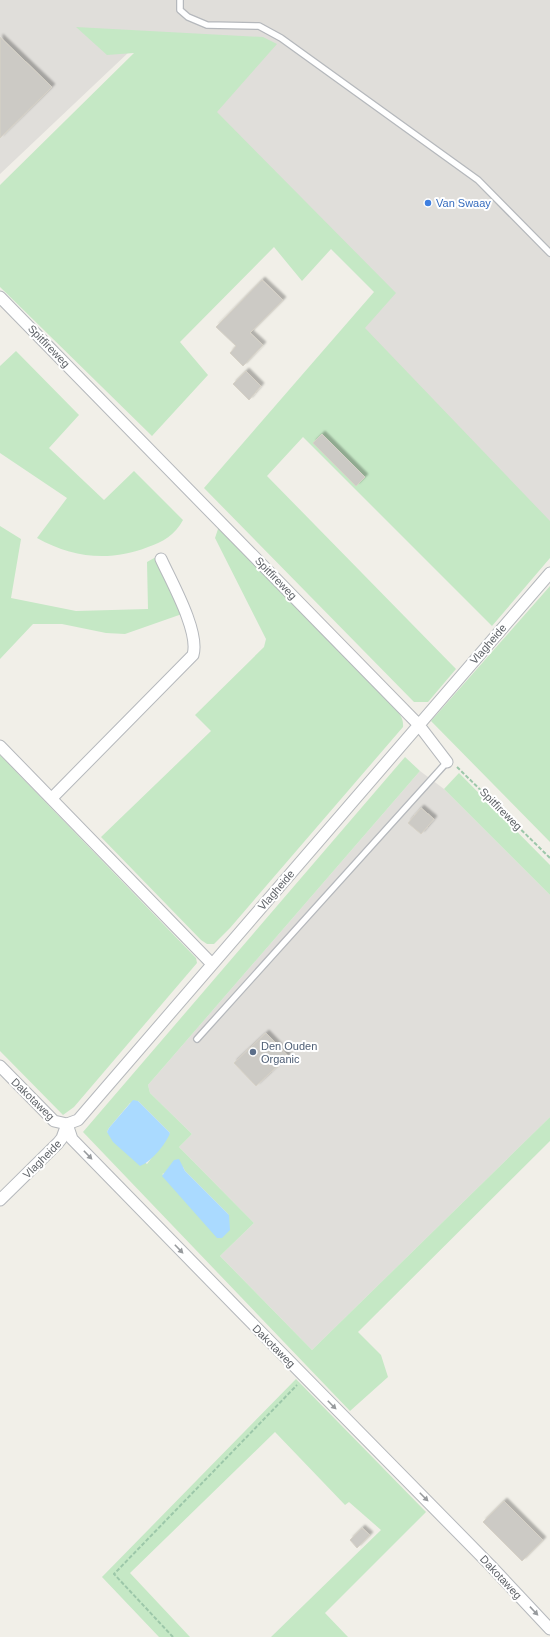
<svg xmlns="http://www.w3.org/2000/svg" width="550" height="1637" viewBox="0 0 550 1637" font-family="Arial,sans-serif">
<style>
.industrial{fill:#e0deda}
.green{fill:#c5e8c5;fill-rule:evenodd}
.water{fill:#aadaff}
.building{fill:#cccac5;stroke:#d6d1c6;filter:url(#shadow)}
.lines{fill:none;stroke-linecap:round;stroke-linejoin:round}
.lane-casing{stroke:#b5b8bc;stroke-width:8}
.street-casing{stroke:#b5b8bc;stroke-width:13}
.path{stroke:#9cc7a9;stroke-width:2;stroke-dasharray:4 2;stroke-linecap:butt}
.lane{stroke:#fff;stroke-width:5.5}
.street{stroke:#fff;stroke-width:11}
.oneway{fill:#979a9d}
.shop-dot{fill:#3f7fe0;stroke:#fff;stroke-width:1.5}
.service-dot{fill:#5c6f8a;stroke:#fff;stroke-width:1.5}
.labels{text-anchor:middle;stroke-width:4;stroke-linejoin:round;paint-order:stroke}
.shop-label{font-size:11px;fill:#366cbe;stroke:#fff;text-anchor:start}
.street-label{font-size:11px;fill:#5f6368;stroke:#fff}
.service-label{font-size:11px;fill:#4e5e75;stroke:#fff;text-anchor:start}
</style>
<defs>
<filter id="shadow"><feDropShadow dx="3" dy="-3" stdDeviation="1" flood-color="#0004"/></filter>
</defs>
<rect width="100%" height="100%" fill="#f1efe8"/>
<path class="industrial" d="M0,0H550V532L356,327L386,292L210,110L245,50L130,51L0,174Z
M420,771L444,789L550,895V1117L312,1350L220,1256L254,1223L179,1147L192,1134L150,1093L148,1085Z"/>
<path class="green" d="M76,27L263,37L277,44L217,112L396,293L365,328L550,521V558L492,626L303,437L267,476L456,669L428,702H414L204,488L374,292L331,249L302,281L274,247L180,342L208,375L152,436L0,287V185L134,53L107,55Z
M16,351L79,415L49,448L104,500L134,471L183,520C175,535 163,542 148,547C110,562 73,558 37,538L67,498L0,453V366Z
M0,526L21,539L11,598L76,611L148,609L147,562L156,557L182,614L125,634L106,633L62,624H33L0,659Z
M219,526L391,704C398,712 404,717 403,727L230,928L214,944H207L201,940L101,837L211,731L195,715L264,647L266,639L215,538Z
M550,586V842L431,721Z
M0,755L196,958L197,963L74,1107L63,1115L0,1051Z
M405,757L420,771L148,1085L150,1093L192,1134L179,1147L254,1223L220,1256L312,1350L550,1117V1141L358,1332L381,1355L388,1377L350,1411L83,1132ZM138,1101L170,1133L147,1164L107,1132L109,1128L130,1103ZM183,1167L185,1171L229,1215L162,1174Z
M459,773L550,865V895L444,789Z
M296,1379L426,1512L325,1613L348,1637H271L381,1530L349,1502L345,1505L275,1432L130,1573L190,1637H159L102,1577Z"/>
<path class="water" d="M133,1100L138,1101L170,1133C166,1144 151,1162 140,1166L113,1142L107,1132L109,1128Z
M179,1159L185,1171L229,1215L230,1230L222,1238H217L162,1176L174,1160Z"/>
<path class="building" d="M0,37L52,87L0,138Z
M262,280L283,300L250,333L263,345L243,366L230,353L236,346L216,327Z
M246,371L261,386L249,400L233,384Z
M322,434L365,477L356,486L313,443Z
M421,808L434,819L421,834L408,823Z
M266,1033L288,1056L256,1086L234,1063Z
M504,1501L543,1540L522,1561L483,1522Z
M362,1528L370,1535L357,1548L350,1540Z"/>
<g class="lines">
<g class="lane-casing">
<path id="lane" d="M180,0V10L188,17L207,25L259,26L281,38L478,180L550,253
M197,1039L447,762"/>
</g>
<g class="street-casing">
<path id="street" d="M0,297L418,724L447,762
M0,746L212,964
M52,798L193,655C200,632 171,581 161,559
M0,1066L54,1121L67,1124L78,1120L550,573
M67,1124L72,1139L241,1312L490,1565L550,1629
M0,1200L58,1143L62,1138L67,1124"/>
</g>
<path class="path" d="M457,767L550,858
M173,1637L114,1574L297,1385"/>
<use href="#lane" class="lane"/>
<use href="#street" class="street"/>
</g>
<defs><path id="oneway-solid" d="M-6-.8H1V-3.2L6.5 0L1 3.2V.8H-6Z"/></defs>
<g class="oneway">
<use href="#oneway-solid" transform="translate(88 1155) rotate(46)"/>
<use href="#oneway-solid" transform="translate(179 1249) rotate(46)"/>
<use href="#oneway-solid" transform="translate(332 1405) rotate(45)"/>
<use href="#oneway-solid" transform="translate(424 1497) rotate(45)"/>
<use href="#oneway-solid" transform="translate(534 1611) rotate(47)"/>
</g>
<circle class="shop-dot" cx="428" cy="203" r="4"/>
<circle class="service-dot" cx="253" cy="1052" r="4"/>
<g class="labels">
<g class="shop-label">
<text x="436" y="207">Van Swaay</text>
</g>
<g class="street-label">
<text transform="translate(49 346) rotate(46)" y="4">Spitfireweg</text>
<text transform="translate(276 578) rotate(46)" y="4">Spitfireweg</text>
<text transform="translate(488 644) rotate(-49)" y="4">Vlagheide</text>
<text transform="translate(501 809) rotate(45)" y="4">Spitfireweg</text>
<text transform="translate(276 890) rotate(-49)" y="4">Vlagheide</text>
<text transform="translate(33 1099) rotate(44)" y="4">Dakotaweg</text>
<text transform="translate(42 1159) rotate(-45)" y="4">Vlagheide</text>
<text transform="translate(274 1346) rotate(45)" y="4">Dakotaweg</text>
<text transform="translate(501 1577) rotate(47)" y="4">Dakotaweg</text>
</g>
<g class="service-label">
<text x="261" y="1050">Den Ouden<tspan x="261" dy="13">Organic</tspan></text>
</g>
</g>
</svg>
